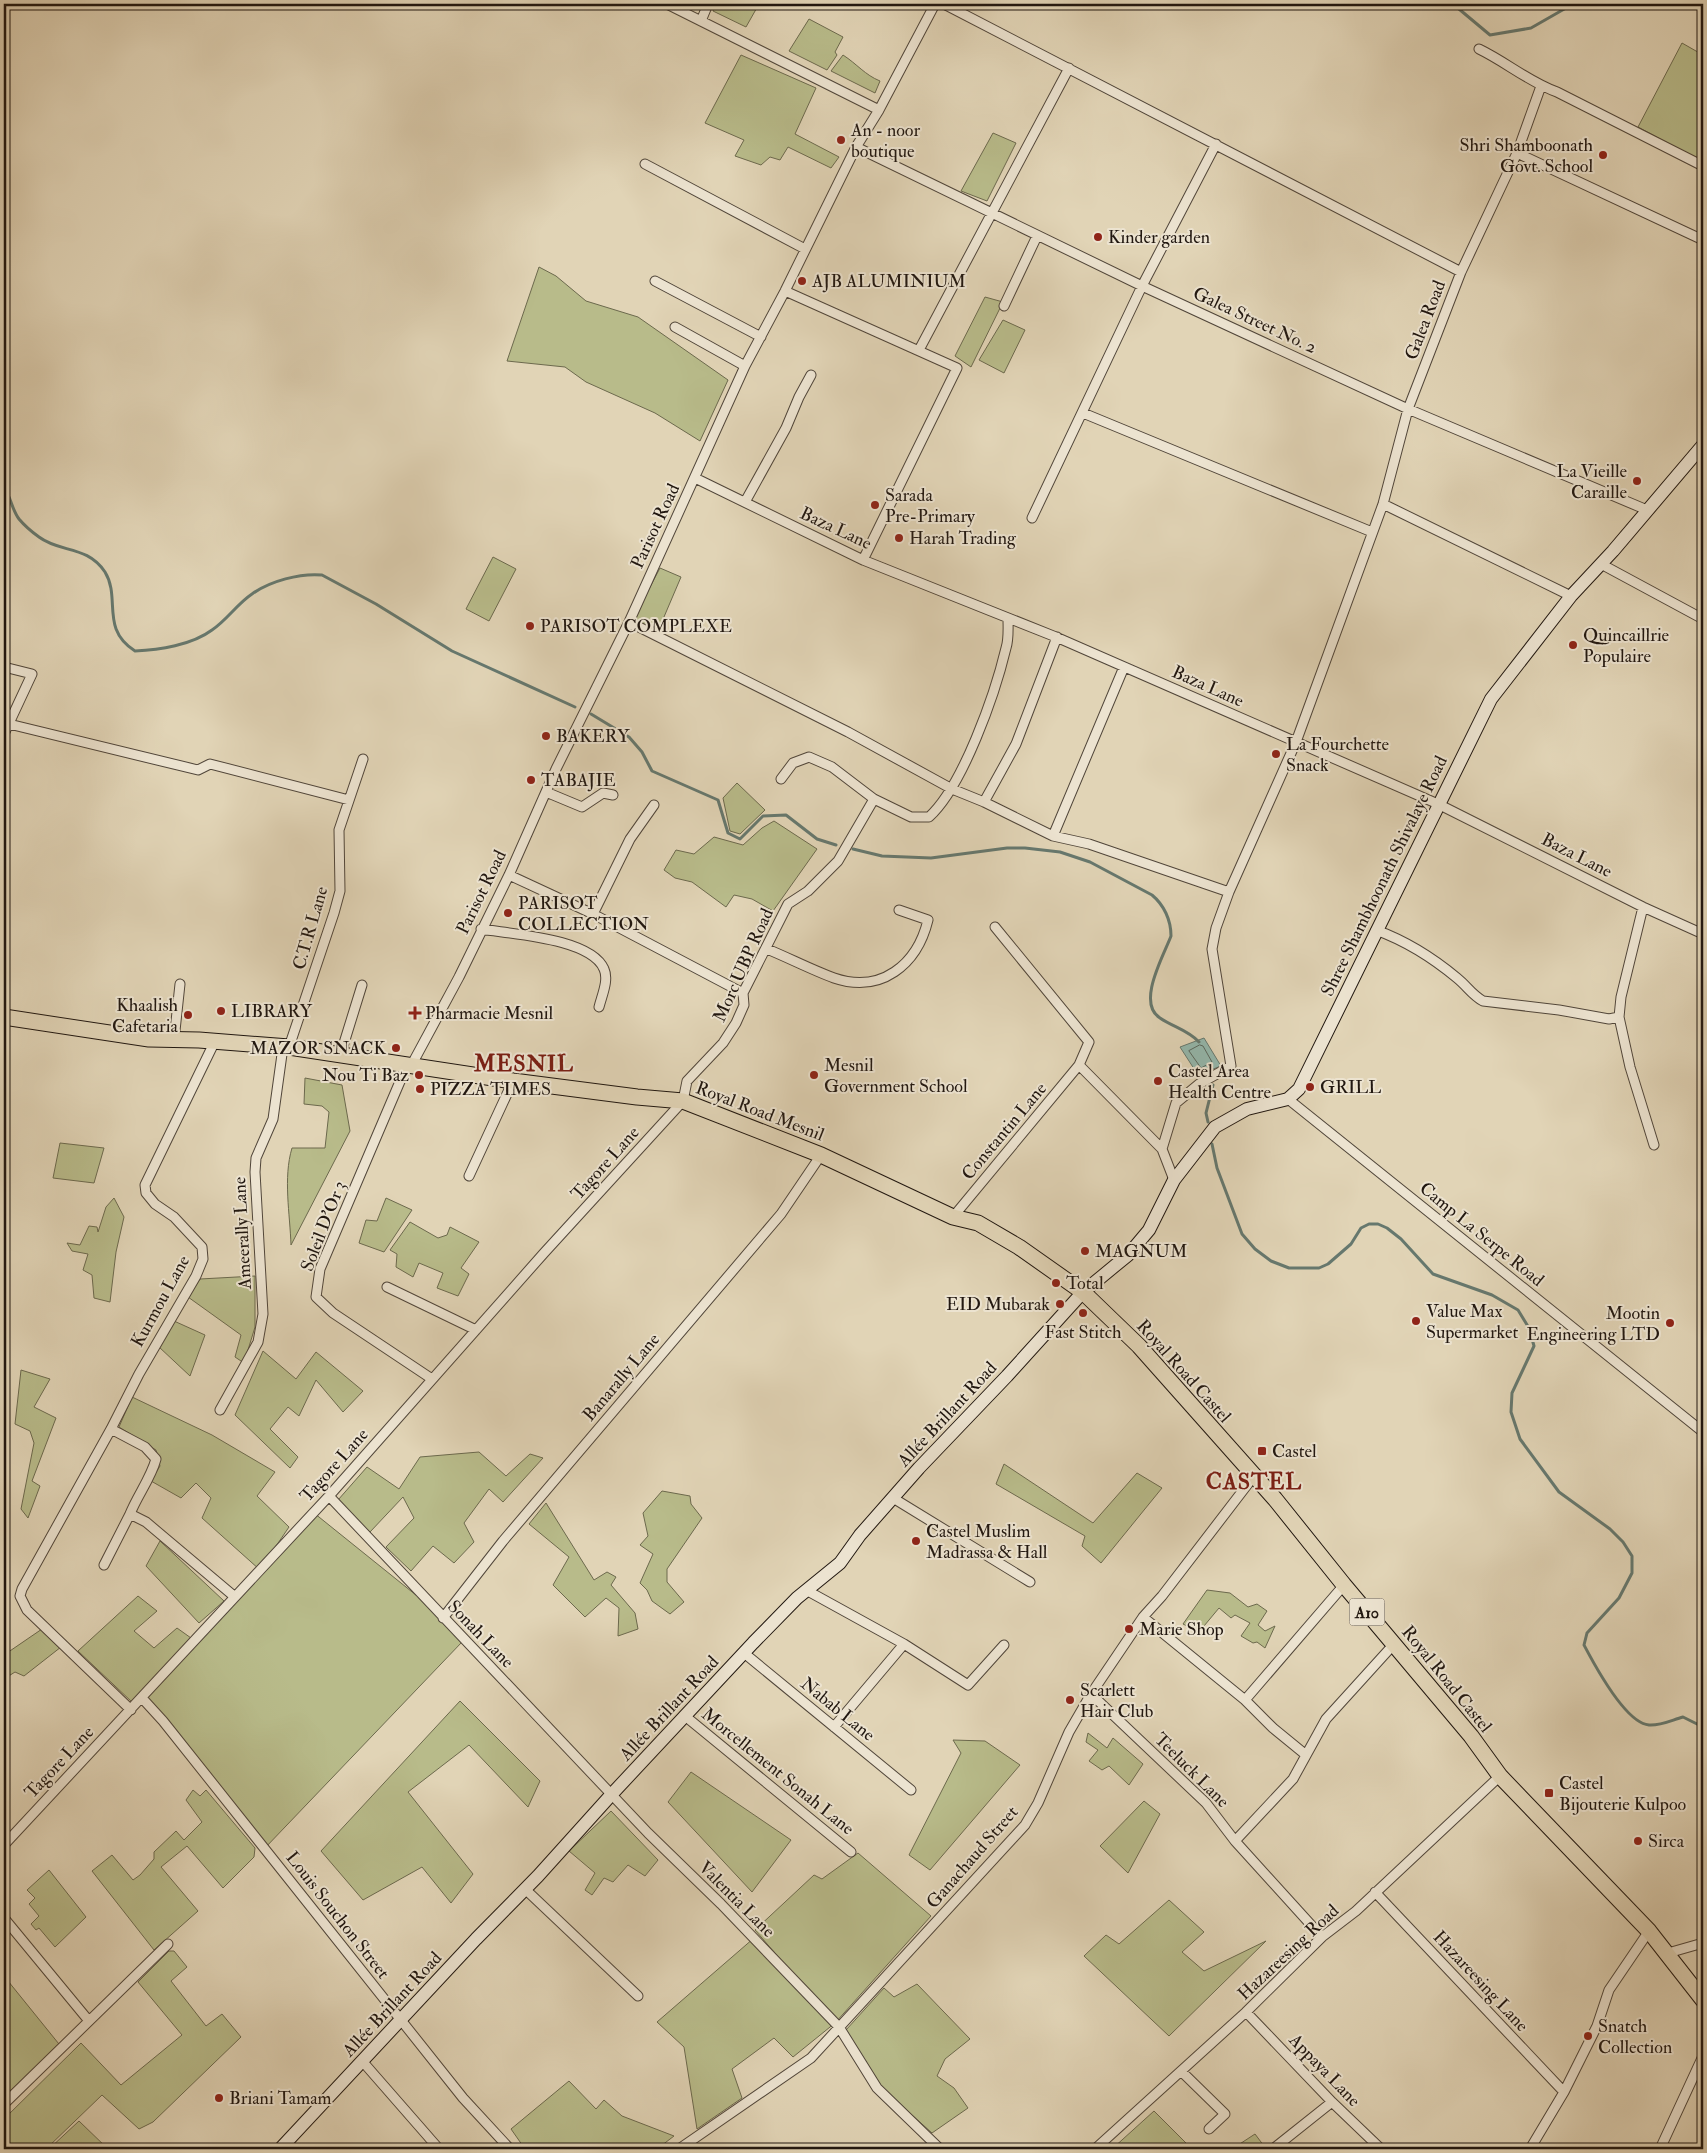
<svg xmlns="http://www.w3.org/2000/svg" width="1707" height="2153" viewBox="0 0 1707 2153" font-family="'IM FELL Double Pica',serif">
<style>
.green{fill:#b8bb8a;stroke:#6c694d}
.water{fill:#94b8ad;stroke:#66786e}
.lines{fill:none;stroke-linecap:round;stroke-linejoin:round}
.shore{stroke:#5a685e;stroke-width:1}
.stream{stroke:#66786e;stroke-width:3}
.street-casing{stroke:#51463a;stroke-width:11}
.secondary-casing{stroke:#211710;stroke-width:14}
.primary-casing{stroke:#211710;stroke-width:17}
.street{stroke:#ece3d0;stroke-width:9}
.secondary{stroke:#ece3d0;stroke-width:12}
.primary{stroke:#e1d4b6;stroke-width:15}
.poi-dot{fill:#8f2418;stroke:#ece3d0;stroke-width:2}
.labels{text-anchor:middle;stroke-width:4;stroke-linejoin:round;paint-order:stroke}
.shield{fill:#ece3d0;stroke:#5e544a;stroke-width:1}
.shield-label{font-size:16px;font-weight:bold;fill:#211710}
.poi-label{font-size:18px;fill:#211710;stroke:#ece3d0;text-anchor:start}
.street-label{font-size:18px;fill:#211710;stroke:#ece3d0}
.district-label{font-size:22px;font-weight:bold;letter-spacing:1px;fill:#7a1f14;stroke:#ece3d0}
</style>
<rect width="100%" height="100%" fill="#e1d4b6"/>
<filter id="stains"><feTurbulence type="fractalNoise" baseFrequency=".004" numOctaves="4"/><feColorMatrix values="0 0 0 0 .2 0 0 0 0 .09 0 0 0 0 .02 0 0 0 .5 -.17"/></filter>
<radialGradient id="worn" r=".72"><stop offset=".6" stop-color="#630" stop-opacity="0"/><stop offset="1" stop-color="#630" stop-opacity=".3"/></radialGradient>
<path class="green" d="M716,4H759L746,27L713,11Z
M809,19L843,37L835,52L837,55L827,70L789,51Z
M1682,43L1703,55V162L1638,127Z
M741,55L816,88L795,134L839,157L831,168L788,147L780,160L770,157L761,165L735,156L744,140L705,123Z
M843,55C857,64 865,75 880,81L875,93L831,71Z
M993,133L1016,143L987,201L961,191Z
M539,267L556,276L586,301L638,317L728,380L700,441L655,413L586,382L565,367L507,361Z
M985,297L1003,302L971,367L955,356Z
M1003,320L1025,330L1004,373L979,360Z
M493,557L516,569L489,621L466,609Z
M660,568L681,577L658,631L632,621Z
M737,783L765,810L740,834L730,831L723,798Z
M774,821L817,849L773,911L752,899L734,895L726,907L692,882L675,878L664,870L676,850L694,854L714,837L743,845L762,828Z
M305,1078L342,1085L350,1131L291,1245C290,1214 283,1178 292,1148H325L329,1112L322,1106L304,1104Z
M60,1143L104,1148L94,1183L53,1178Z
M114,1198L124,1217L116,1252L110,1302L94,1298L92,1275L83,1270L88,1254L72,1251L67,1243L80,1245L89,1226L97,1227L98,1232L106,1207Z
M386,1198L412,1210L384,1252L359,1243L366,1220L377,1221Z
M410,1222L438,1238L447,1235L450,1227L479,1242L461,1268L469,1274L458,1296L437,1288L443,1273L419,1263L413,1277L396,1267L397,1254L390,1250Z
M255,1276V1327L244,1363L235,1357L241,1335L188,1297L200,1279Z
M174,1321L205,1335L190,1376L159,1347Z
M263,1351L296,1379L316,1352L363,1391L343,1412L316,1380L299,1416L288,1407L270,1429L298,1457L290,1468L235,1415Z
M21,1370L50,1379L34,1407L56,1418L32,1481L40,1486L28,1518L21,1509L34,1443L30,1431L15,1424Z
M132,1397L212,1435L275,1472L257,1496L289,1527L261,1568L314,1513L442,1616L462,1642L264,1849L143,1698L260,1570L202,1518L211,1498L196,1483L181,1498L151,1481L160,1466L156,1450L119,1427Z
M479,1452L506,1476L530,1454L543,1458L503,1502L489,1489L464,1523L474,1542L454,1563L433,1546L411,1571L386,1547L414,1518L403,1497L370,1532L338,1500L367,1467L399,1489L420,1457Z
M1004,1464L1093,1523L1137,1473L1162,1488L1101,1563L1082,1546L1085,1536L996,1484Z
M662,1491L690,1496L691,1504L702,1518L667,1569V1582L684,1602L670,1614L652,1601L647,1590L640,1583L653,1554L640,1545L648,1536L643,1513Z
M546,1503L594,1580L607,1572L616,1577L611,1585L635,1613L638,1629L618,1636L619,1608L606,1598L585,1617L553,1585L569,1557L529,1524Z
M160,1541L224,1601L199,1623L146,1566Z
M1207,1590L1230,1593L1248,1607L1257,1604L1267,1611L1258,1625L1265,1631L1275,1626L1265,1648L1257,1642L1253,1643L1241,1636L1250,1623L1235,1615L1231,1618L1219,1608L1199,1632L1183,1624Z
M138,1596L157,1611L134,1631L154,1648L177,1628L191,1638L133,1703L78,1651Z
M42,1629L61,1647L24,1676L15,1672L4,1679V1655Z
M460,1701L540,1781L528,1807L469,1745L408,1792L473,1874L451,1903L422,1867L363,1900L321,1851Z
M1088,1733L1107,1748L1113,1738L1143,1764L1129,1785L1109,1766L1102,1770L1089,1761L1098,1750L1086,1742Z
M953,1740L985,1741L1020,1765L930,1870L909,1855L961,1753Z
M691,1772L791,1840L752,1892L668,1802Z
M193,1790L200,1796L206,1790L255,1848L254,1857L223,1888L187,1846L161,1867L198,1911L154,1950L92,1871L112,1855L133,1880L140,1875L154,1859V1852L176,1831L184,1840L202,1822L186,1800Z
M1144,1801L1160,1814L1128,1873L1100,1846Z
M611,1811L658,1860L645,1876L628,1865L613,1882L604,1878L592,1895L585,1890L595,1873L569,1851Z
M858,1853L931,1916L835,2023L793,2057L774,2038L732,2069L742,2098L697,2129L684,2047L657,2022L754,1938L826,2012L755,1930L814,1875L822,1879Z
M49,1870L86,1917L55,1947L39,1928L36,1930L31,1924L39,1916L29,1904L35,1898L27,1890Z
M1169,1900L1204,1932L1182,1952L1204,1971L1266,1941L1169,2036L1084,1956L1106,1935L1119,1944Z
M169,1951H174L187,1967L171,1981L206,2026L222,2014L241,2037L153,2122L139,2129L102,2095L46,2149H12L4,2142V2119L81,2043L121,2085L182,2035L138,1982Z
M4,1976L63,2049L4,2103Z
M917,1984L970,2039L945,2059L937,2076L954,2088L968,2108L932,2133L883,2089L846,2030L884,1988L894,1997Z
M569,2081L596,2109L604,2100L622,2116L674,2136L657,2149H525L511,2129Z
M1154,2111L1192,2149H1112Z
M79,2121L108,2149H49Z
M1255,2134L1264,2146L1261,2149H1232Z"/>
<path class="water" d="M1204,1038L1221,1066L1198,1075L1180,1047Z"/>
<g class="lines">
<path class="shore" d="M1200,1045L1203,1046L1212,1062L1201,1068L1189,1051Z"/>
<path class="stream" d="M1453,4L1490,35L1531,28L1573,4
M4,488C11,497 12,510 19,519C24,525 32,532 39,537C60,553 87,545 105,572C121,598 100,629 135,651C159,650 192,645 212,630C227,620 237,604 252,594C270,581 300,573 322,575L376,604L452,651L575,707
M591,714L629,737L642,752L652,771L718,800L728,833L740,839L763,816L786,815L817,839L836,845
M853,849L882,856L931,858L1007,848H1025L1060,852L1090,862L1152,895C1164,905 1171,920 1171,936C1164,955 1136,1003 1160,1018C1173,1027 1188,1030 1199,1042
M1208,1122L1206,1113L1213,1085
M1212,1144L1217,1168L1242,1234L1255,1249L1271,1261L1289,1268H1319L1328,1264L1351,1244L1361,1228L1369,1224H1378L1387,1228L1401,1239L1433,1274L1492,1295L1518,1310L1529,1328L1534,1346L1512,1393L1511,1412L1520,1439L1559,1492L1610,1529L1623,1542L1632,1556V1573L1619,1598L1587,1633L1584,1645C1594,1664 1625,1723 1649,1725C1660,1726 1672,1720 1683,1717L1703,1727"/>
<g class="street-casing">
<path id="street" d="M667,4L879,110
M944,4L1461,272
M701,21L708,4
M1479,49C1506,62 1529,82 1557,92L1703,166
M856,147L1142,286L1408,409L1647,510
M1517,153L1703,240
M645,164L805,249
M655,281L761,337
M785,291L957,368L863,560
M1004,306L1037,236
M675,327L745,366
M919,350L1069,68
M1083,413L1372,532
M695,478L863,560L1056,637L1438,804L1643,907L1703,934
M745,502L786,428L799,397L811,375
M1383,504L1571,596
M1032,518L1142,286L1216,144
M1601,564L1703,619
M629,622L848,732L952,789L984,802L1053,836L1089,844L1229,892
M4,667L32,674L4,734
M9,724L198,770L210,764L349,800
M781,779L793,763L809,757L832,767L874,799L911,817H929C963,786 995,694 1006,648C1009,639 1008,628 1008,618
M546,792L582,807L603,793L613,795
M984,802L1016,744L1057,637
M654,805L630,839L593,914L743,993
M1053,836L1124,667
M509,875L593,914
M1643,907L1621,997L1619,1017L1630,1067L1654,1145
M995,927L1089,1042L1079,1065L1162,1149
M481,929C510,934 591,938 604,969C609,980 602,995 599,1007
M1376,930C1406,941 1433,958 1457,978C1467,986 1472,995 1483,1001L1559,1010L1609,1019L1619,1017
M767,949C789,958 812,970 834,978C881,994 917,965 928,920L899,910
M174,1040L180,984
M289,1047L334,913L340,891L339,830L363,759
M340,1056L362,985
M407,1065L320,1269L316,1297L333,1313L432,1379
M411,1066L459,977L509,875L556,769L629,622L745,366L785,291L856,147L879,110L935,4
M1288,1099L1703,1432
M469,1176L513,1081
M1174,1180L1162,1149L1176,1103L1199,1084L1231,1066L1212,949L1216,928L1229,892L1296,742L1383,504L1408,409L1461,272L1517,153L1541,86
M953,1217L1079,1065
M387,1287L476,1330
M220,1410L258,1342L263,1314L255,1172L256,1158L273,1119L283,1047
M111,1429L145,1447L156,1459C151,1478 137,1496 130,1514L146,1522L235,1597
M329,1496L648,1833L721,1904L839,2027L877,2088L940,2149
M893,1498L1030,1582
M104,1565L130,1514
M806,1590L904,1644L834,1727
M1143,1617L1245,1700L1273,1728L1306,1755
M443,1618L503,1541L781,1214L821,1155
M904,1644L968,1685L1004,1645
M744,1653L911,1790
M1091,1694L1206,1803L1235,1841L1322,1937
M142,1698L163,1721L463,2098L510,2149
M1245,1700L1344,1585
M131,1710L27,1610L20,1596L22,1589L111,1429L139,1374L196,1276L203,1259L202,1247L174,1217L155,1204L146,1193L145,1185L215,1041
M685,1716L851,1852
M1235,1841L1293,1779L1326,1719L1394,1644
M4,1845L329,1496L544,1253L683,1101L687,1081L723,1043L736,1023L744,1005L743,993L788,904L808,891L838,861L874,799
M525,1889L638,1996
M1375,1892L1564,2092
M4,1918L89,2021
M1668,1953L1703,1943
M1246,2012L1332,2102L1381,2149
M363,2062L439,2149
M1181,2071L1225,2114L1209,2129
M4,2104L168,1944
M679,2149L811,2058L1025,1825L1038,1803L1069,1732L1091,1694L1143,1617L1162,1596L1254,1476
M1095,2149L1246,2012L1322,1937L1356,1911L1500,1776
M1273,2149L1332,2102
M1530,2149L1564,2092L1597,2026L1609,1990L1649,1931
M1660,2149L1703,2056"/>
</g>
<g class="secondary-casing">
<path id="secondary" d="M280,2149L476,1939L538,1876L611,1795L753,1643L797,1598L840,1563L860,1535L919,1468L1007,1376L1083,1292L1128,1255L1149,1230L1174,1180L1215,1127L1247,1109L1288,1099L1299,1089L1491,699L1571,596L1613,551L1703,445"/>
</g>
<g class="primary-casing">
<path id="primary" d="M4,1017L149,1039L199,1040L289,1047L513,1081L637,1097L683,1101L821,1155L953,1217L978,1223L1019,1247L1083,1292L1139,1346L1275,1499L1344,1585L1471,1736L1500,1776L1649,1931L1703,2000"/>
</g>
<use href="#street" class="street"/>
<use href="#secondary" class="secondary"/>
<use href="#primary" class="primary"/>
</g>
<g class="poi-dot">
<circle cx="841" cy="140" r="5"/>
<circle cx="1603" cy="155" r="5"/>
<circle cx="1098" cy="237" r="5"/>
<circle cx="802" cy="281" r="5"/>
<circle cx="1637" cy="481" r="5"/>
<circle cx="875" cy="505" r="5"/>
<circle cx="899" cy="538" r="5"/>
<circle cx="530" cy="626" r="5"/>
<circle cx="1573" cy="645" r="5"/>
<circle cx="546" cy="736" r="5"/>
<circle cx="1276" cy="754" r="5"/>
<circle cx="531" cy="780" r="5"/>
<circle cx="508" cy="913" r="5"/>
<circle cx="221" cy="1011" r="5"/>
<path d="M412.5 1005.5h5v5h5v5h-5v5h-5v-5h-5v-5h5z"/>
<circle cx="188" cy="1015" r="5"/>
<circle cx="396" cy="1048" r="5"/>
<circle cx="419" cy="1075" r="5"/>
<circle cx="814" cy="1075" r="5"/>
<circle cx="1158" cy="1081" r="5"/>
<circle cx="1310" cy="1087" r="5"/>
<circle cx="420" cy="1089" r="5"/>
<circle cx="1085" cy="1251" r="5"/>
<circle cx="1056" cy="1283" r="5"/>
<circle cx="1060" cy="1304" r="5"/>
<circle cx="1083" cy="1313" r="5"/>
<circle cx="1416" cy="1321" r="5"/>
<circle cx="1670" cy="1323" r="5"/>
<rect x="1257" y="1446" width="10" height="10" rx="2.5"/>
<circle cx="916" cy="1541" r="5"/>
<circle cx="1129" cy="1629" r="5"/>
<circle cx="1070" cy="1700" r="5"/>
<rect x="1544" y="1788" width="10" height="10" rx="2.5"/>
<circle cx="1638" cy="1841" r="5"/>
<circle cx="1588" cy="2036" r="5"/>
<circle cx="219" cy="2098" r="5"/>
</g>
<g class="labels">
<rect class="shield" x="1349.5" y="1598.5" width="35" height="27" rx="4"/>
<g class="shield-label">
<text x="1367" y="1618">A10</text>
</g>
<g class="poi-label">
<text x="851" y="136">An - noor<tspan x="851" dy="21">boutique</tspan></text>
<text x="1593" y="151" text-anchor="end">Shri Shamboonath<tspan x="1593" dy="21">Govt. School</tspan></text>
<text x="1108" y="243">Kinder garden</text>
<text x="812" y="287">AJB ALUMINIUM</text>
<text x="1627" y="477" text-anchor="end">La Vieille<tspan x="1627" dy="21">Caraille</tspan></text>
<text x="885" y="501">Sarada<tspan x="885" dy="21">Pre-Primary</tspan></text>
<text x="909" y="544">Harah Trading</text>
<text x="540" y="632">PARISOT COMPLEXE</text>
<text x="1583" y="641">Quincaillrie<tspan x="1583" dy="21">Populaire</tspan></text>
<text x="556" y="742">BAKERY</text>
<text x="1286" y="750">La Fourchette<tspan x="1286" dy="21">Snack</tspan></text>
<text x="541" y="786">TABAJIE</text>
<text x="518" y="909">PARISOT<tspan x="518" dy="21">COLLECTION</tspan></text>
<text x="178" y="1011" text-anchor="end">Khaalish<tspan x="178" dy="21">Cafetaria</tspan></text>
<text x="231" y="1017">LIBRARY</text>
<text x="425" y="1019">Pharmacie Mesnil</text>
<text x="386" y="1054" text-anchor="end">MAZOR SNACK</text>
<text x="824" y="1071">Mesnil<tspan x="824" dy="21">Government School</tspan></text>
<text x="1168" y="1077">Castel Area<tspan x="1168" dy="21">Health Centre</tspan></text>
<text x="409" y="1081" text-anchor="end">Nou Ti Baz</text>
<text x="1320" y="1093">GRILL</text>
<text x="430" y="1095">PIZZA TIMES</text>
<text x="1095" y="1257">MAGNUM</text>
<text x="1066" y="1289">Total</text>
<text x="1050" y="1310" text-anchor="end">EID Mubarak</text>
<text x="1426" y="1317">Value Max<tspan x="1426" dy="21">Supermarket</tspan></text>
<text x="1660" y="1319" text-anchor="end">Mootin<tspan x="1660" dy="21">Engineering LTD</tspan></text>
<text x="1083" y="1338" text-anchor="middle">Fast Stitch</text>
<text x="1272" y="1457">Castel</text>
<text x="926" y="1537">Castel Muslim<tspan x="926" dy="21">Madrassa &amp; Hall</tspan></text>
<text x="1139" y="1635">Marie Shop</text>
<text x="1080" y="1696">Scarlett<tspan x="1080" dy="21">Hair Club</tspan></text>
<text x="1559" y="1789">Castel<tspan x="1559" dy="21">Bijouterie Kulpoo</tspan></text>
<text x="1648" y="1847">Sirca</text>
<text x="1598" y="2032">Snatch<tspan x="1598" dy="21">Collection</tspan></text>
<text x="229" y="2104">Briani Tamam</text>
</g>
<g class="street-label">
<text transform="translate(1255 320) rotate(25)" y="6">Galea Street No. 2</text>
<text transform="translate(1425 320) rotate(-69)" y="6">Galea Road</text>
<text transform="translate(655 526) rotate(-65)" y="6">Parisot Road</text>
<text transform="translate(836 528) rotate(25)" y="6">Baza Lane</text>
<text transform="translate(1208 686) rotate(24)" y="6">Baza Lane</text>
<text transform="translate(1577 855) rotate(27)" y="6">Baza Lane</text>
<text transform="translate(1384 876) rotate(-64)" y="6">Shree Shambhoonath Shivalaye Road</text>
<text transform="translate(481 892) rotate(-64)" y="6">Parisot Road</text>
<text transform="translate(310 928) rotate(-74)" y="6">C.T.R Lane</text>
<text transform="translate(743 965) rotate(-66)" y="6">Morc UBP Road</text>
<text transform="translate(760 1111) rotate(21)" y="6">Royal Road Mesnil</text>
<text transform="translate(1004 1131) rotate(-50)" y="6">Constantin Lane</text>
<text transform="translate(605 1163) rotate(-48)" y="6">Tagore Lane</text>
<text transform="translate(323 1226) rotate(-69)" y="6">Soleil D'Or 3</text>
<text transform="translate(242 1233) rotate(-93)" y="6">Ameerally Lane</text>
<text transform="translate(1482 1234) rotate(39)" y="6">Camp La Serpe Road</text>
<text transform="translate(160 1301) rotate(-61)" y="6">Kurmou Lane</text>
<text transform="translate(1184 1371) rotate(48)" y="6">Royal Road Castel</text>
<text transform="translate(621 1377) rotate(-50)" y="6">Banarally Lane</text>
<text transform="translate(947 1414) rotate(-47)" y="6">Allée Brillant Road</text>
<text transform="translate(334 1465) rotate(-48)" y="6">Tagore Lane</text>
<text transform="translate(481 1634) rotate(46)" y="6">Sonah Lane</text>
<text transform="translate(1447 1679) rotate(51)" y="6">Royal Road Castel</text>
<text transform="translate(669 1708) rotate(-47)" y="6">Allée Brillant Road</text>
<text transform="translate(838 1709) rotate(39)" y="6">Nabab Lane</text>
<text transform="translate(59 1762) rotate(-47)" y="6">Tagore Lane</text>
<text transform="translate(1192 1770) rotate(45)" y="6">Teeluck Lane</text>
<text transform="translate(778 1771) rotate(39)" y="6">Morcellement Sonah Lane</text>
<text transform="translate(972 1857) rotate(-49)" y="6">Ganachaud Street</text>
<text transform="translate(737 1899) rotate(45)" y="6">Valentia Lane</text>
<text transform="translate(338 1915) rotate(52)" y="6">Louis Souchon Street</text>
<text transform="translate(1288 1952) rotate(-43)" y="6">Hazareesing Road</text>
<text transform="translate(1481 1981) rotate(47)" y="6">Hazareesing Lane</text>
<text transform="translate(392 2004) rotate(-47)" y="6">Allée Brillant Road</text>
<text transform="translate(1325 2070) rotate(46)" y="6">Appaya Lane</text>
</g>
<g class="district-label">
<text x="524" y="1071">MESNIL</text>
<text x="1254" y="1489">CASTEL</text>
</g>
</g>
<rect width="1707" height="2153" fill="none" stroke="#e1d4b6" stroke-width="20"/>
<rect x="5" y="5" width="1697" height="2143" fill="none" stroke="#211710" stroke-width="2.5"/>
<rect x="10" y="10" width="1687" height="2133" fill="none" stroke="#211710"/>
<rect width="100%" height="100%" filter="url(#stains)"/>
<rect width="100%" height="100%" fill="url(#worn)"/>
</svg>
